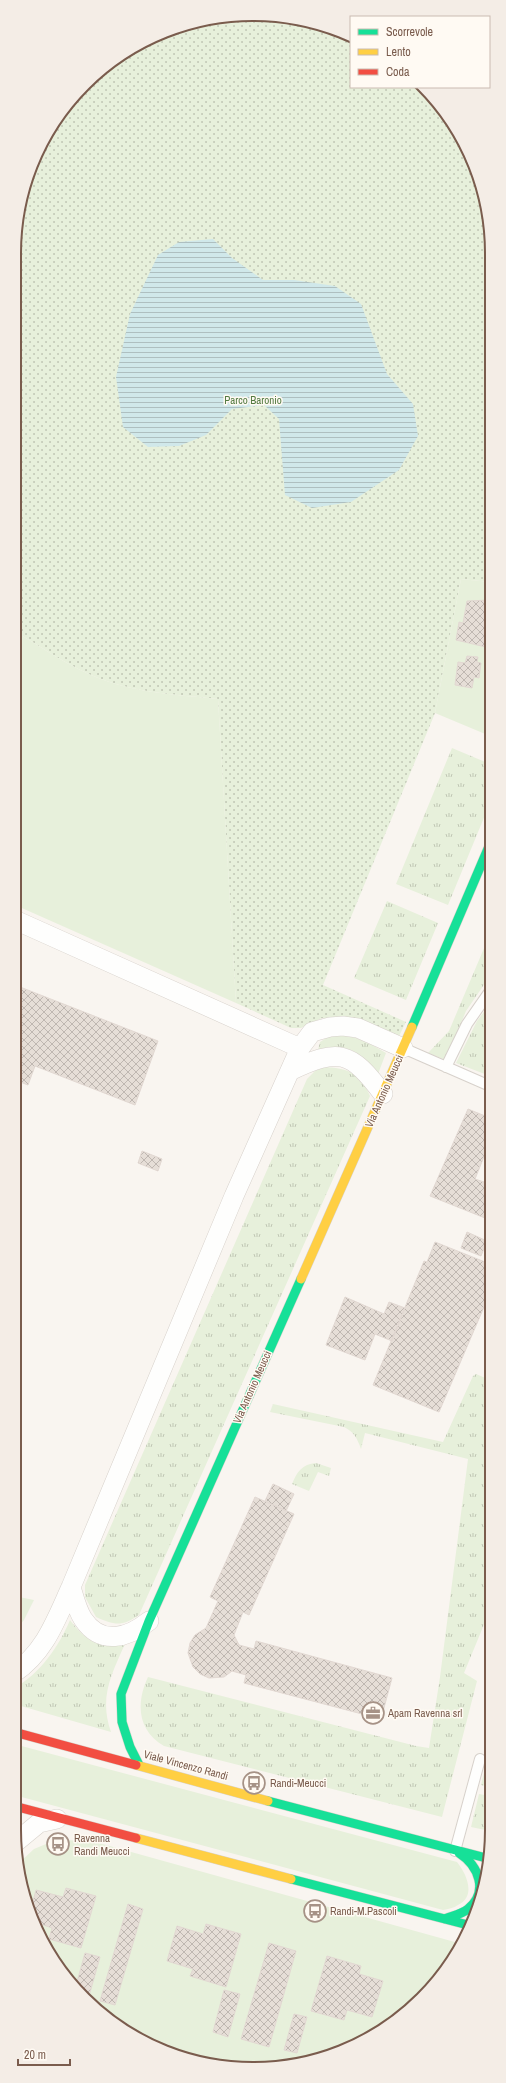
<svg xmlns="http://www.w3.org/2000/svg" width="506" height="2083" viewBox="0 0 506 2083" font-family="'Archivo Narrow',sans-serif">
<style>
.grass{fill:url(#grass-tufts)}
.park{fill:url(#park-dots)}
.garden{fill:#e7f0db}
.water{fill:url(#water-rules)}
.building{fill:url(#building-cross-hatch);stroke:#e2d8d2}
.lines{fill:none;stroke-linecap:round;stroke-linejoin:round}
.lane-casing{stroke:#d7d1cb;stroke-width:12}
.street-casing{stroke:#d7d1cb;stroke-width:20}
.fast-casing{stroke:#d9d2cb;stroke-width:10}
.slow-casing{stroke:#d9d2cb;stroke-width:10}
.jam-casing{stroke:#d9d2cb;stroke-width:10}
.lane{stroke:#fefefd;stroke-width:10}
.street{stroke:#fefefd;stroke-width:19}
.fast{stroke:#16e098;stroke-width:9}
.slow{stroke:#ffcf43;stroke-width:9}
.jam{stroke:#f24e42;stroke-width:9}
.labels{text-anchor:middle;stroke-width:3;stroke-linejoin:round;paint-order:stroke}
.park-label{font-size:11px;fill:#537a41;stroke:#fffaf3}
.street-label{font-size:11px;fill:#7a5c4d;stroke:#fffaf3}
.poi-label{font-size:11px;fill:#7a5c4d;stroke:#fffaf3;text-anchor:start}
.rim{fill:none;stroke:#7a5c4d;stroke-width:2}
</style>
<defs>
<pattern id="grass-tufts" width="24" height="20" patternUnits="userSpaceOnUse"><rect width="24" height="20" fill="#e7f0db"/><path d="M3 7l-1-3M5 7V3M7 7l1-3M15 17l-1-3M17 17v-4M19 17l1-3" fill="none" stroke="#c0c6b4"/></pattern>
<pattern id="park-dots" width="8" height="8" patternUnits="userSpaceOnUse"><rect width="8" height="8" fill="#e7f0db"/><path d="M2 2h.1M6 6h.1" fill="none" stroke="#c0c6b4" stroke-width="1.8" stroke-linecap="round"/></pattern>
<pattern id="water-rules" width="6" height="5" patternUnits="userSpaceOnUse"><rect width="6" height="5" fill="#d0e8ea"/><path d="M0 2.5h6" fill="none" stroke="#aebfc0"/></pattern>
<pattern id="building-cross-hatch" width="8" height="8" patternUnits="userSpaceOnUse"><rect width="8" height="8" fill="#e6ded7"/><path d="M0 0l8 8M0 8l8-8" fill="none" stroke="#bfb7b1"/></pattern>
</defs>
<rect width="100%" height="100%" fill="#f9f5f0"/>
<path class="grass" d="M452,748L490,764V803L448,905L396,884Z
M387,901L438,923L406,1000L354,978Z
M490,934V976L466,1011L446,1060L428,1053L449,1031Z
M490,1004V1076L456,1063L477,1021Z
M343,1034L365,1041L386,1053L378,1074C362,1052 346,1042 318,1050L320,1042L331,1035Z
M323,1067C348,1068 361,1073 370,1096L139,1615C122,1627 114,1625 96,1617L85,1597V1585L307,1079L315,1071Z
M476,1374L490,1380V1610L464,1673L477,1681L442,1817L164,1746C137,1730 136,1703 148,1677L416,1746L429,1748L440,1677L468,1459L365,1433L361,1449C357,1438 354,1432 344,1427L270,1412L273,1404L443,1442L473,1376Z
M316,1463L331,1468L329,1476L318,1472L309,1491L292,1484C297,1472 302,1464 316,1463Z
M70,1620C86,1641 98,1648 125,1644C111,1675 99,1698 111,1732L14,1704V1688C40,1674 59,1646 70,1620Z
M485,1769L490,1770V1787L481,1785Z
M479,1794L490,1796V1831L471,1827Z"/>
<path class="park" d="M284,16L351,36V87H424L467,148L490,222V582L461,579L435,713L323,985L406,1022L398,1038L340,1019L322,1018L301,1028H291L236,1003L218,699C179,695 138,693 101,679C71,668 43,648 16,632V222L46,133L108,63L191,22Z"/>
<path class="garden" d="M461,579L490,582V736L435,713Z
M16,632C43,648 71,668 101,679C138,693 179,695 218,699L236,1003L15,905Z
M14,1596L34,1600L24,1620L14,1632Z
M14,1744L457,1862C466,1873 477,1896 458,1905C454,1908 448,1909 443,1910L14,1795Z
M58,1839L99,1843L462,1944L460,1949L399,2019L315,2061L242,2068L139,2038L73,1988L32,1921L20,1862L34,1849Z"/>
<path class="water" d="M213,239L232,258L263,280H294L335,286L361,304L387,374L413,404L418,436L399,470L351,502L312,508L285,495L279,419L264,405L232,409L206,435L179,446L148,447L123,427L116,377L130,314L158,255L179,242Z"/>
<path class="building" d="M490,600V648L456,640L459,622L463,623L467,601Z
M467,656L478,657L477,662L481,663L479,678L474,677L472,688L455,685L458,662L465,663Z
M15,985L158,1041L135,1105L35,1066L28,1085L15,1080Z
M468,1109L490,1118V1156L485,1154L475,1179L490,1184V1220L430,1196Z
M142,1151L162,1159L158,1171L138,1163Z
M467,1232L487,1241L481,1256L461,1248Z
M435,1242L490,1264V1293L439,1412L373,1385L424,1261L427,1262Z
M345,1297L384,1314L389,1302L405,1308L392,1341L375,1334L365,1360L326,1345Z
M273,1484L294,1494L286,1511L265,1501Z
M255,1497L294,1514L249,1615L243,1612L234,1635L239,1645L254,1649L256,1641L392,1678L381,1719L244,1683L246,1675L232,1671L224,1677L209,1678L200,1674L193,1667L188,1653L190,1643L195,1635L206,1628L218,1601L210,1597Z
M66,1888L96,1896L81,1948L49,1939L52,1928L32,1921L30,1912L36,1890L63,1897Z
M128,1904L143,1909L115,2005L100,2001Z
M206,1924L241,1934L226,1987L190,1976L193,1969L167,1961L177,1926L203,1934Z
M269,1943L296,1951L269,2047L241,2039Z
M85,1953L100,1957L89,1996L75,1989Z
M327,1956L361,1966L359,1974L383,1981L372,2017L347,2010L344,2020L311,2011Z
M224,1990L240,1994L228,2037L213,2032Z
M294,2014L307,2017L297,2053L284,2050Z"/>
<g class="lines">
<g class="lane-casing">
<path id="lane" d="M403,1048L490,1086
M446,1067L467,1024L490,991
M455,1851L480,1759"/>
</g>
<g class="street-casing">
<path id="street" d="M15,920L300,1048
M290,1071C339,1048 350,1050 383,1094
M71,1587C74,1597 77,1610 83,1619C101,1646 128,1638 149,1621
M14,1673C45,1652 56,1620 71,1587L234,1196L300,1048L312,1032L330,1027L343,1026L358,1028L403,1048
M16,1842L39,1823L57,1819"/>
</g>
<g class="fast-casing">
<path id="fast" d="M412,1027L490,844
M139,1765L130,1747L122,1722L121,1694L149,1621L301,1279
M268,1801L490,1859
M291,1879L468,1925
M445,1919C452,1916 462,1914 468,1909C489,1892 479,1866 459,1853"/>
</g>
<g class="slow-casing">
<path id="slow" d="M301,1279L412,1027
M136,1765L268,1801
M136,1838L291,1879"/>
</g>
<g class="jam-casing">
<path id="jam" d="M14,1732L136,1765
M14,1806L136,1838"/>
</g>
<use href="#lane" class="lane"/>
<use href="#street" class="street"/>
<use href="#fast" class="fast"/>
<use href="#slow" class="slow"/>
<use href="#jam" class="jam"/>
</g>
<defs>
<g id="office-ring" transform="scale(1.15)"><circle r="9.5" fill="#fffaf3" stroke="#a69286" stroke-width="1.5"/><path d="M-6-3h4V-5.5h4V-3h4V5H-6ZM-1-4.5V-3h2v-1.5ZM-6 0V1H6V0Z" fill="#a69286"/></g>
<g id="bus-ring" transform="scale(1.15)"><circle r="9.5" fill="#fffaf3" stroke="#a69286" stroke-width="1.5"/><path d="M-5-6H5V4H4V6H2V4H-2V6H-4V4H-5ZM-3.5-4V0h7V-4ZM-3.5 1.2v1.5H-2V1.2ZM2 1.2v1.5H3.5V1.2Z" fill="#a69286"/></g>
</defs>
<g fill-rule="evenodd">
<use href="#office-ring" x="373" y="1713"/>
<use href="#bus-ring" x="254" y="1783"/>
<use href="#bus-ring" x="58" y="1844"/>
<use href="#bus-ring" x="315" y="1911"/>
</g>
<g class="labels">
<g class="park-label">
<text x="253" y="404">Parco Baronio</text>
</g>
<g class="street-label">
<text transform="translate(384 1091) rotate(-66)" y="4">Via Antonio Meucci</text>
<text transform="translate(252 1387) rotate(-66)" y="4">Via Antonio Meucci</text>
<text transform="translate(186 1765) rotate(15)" y="4">Viale Vincenzo Randi</text>
</g>
<g class="poi-label">
<text x="388" y="1717">Apam Ravenna srl</text>
<text x="270" y="1787">Randi-Meucci</text>
<text x="74" y="1842">Ravenna<tspan x="74" dy="13">Randi Meucci</tspan></text>
<text x="330" y="1915">Randi-M.Pascoli</text>
</g>
</g>
<path d="M0 0H506V2083H0ZM253 21H253A232 232 0 0 1 485 253V1830A232 232 0 0 1 253 2062H253A232 232 0 0 1 21 1830V253A232 232 0 0 1 253 21Z" fill="#f4ede6" fill-rule="evenodd"/>
<path class="rim" d="M253 21H253A232 232 0 0 1 485 253V1830A232 232 0 0 1 253 2062H253A232 232 0 0 1 21 1830V253A232 232 0 0 1 253 21Z"/>
<rect x="350" y="16" width="140" height="72" fill="#fffaf3" stroke="#cabbb1"/>
<rect x="358" y="29" width="20" height="6" fill="#16e098" stroke="#cabbb1"/>
<text x="386" y="36" font-size="12" fill="#7a5c4d">Scorrevole</text>
<rect x="358" y="49" width="20" height="6" fill="#ffcf43" stroke="#cabbb1"/>
<text x="386" y="56" font-size="12" fill="#7a5c4d">Lento</text>
<rect x="358" y="69" width="20" height="6" fill="#f24e42" stroke="#cabbb1"/>
<text x="386" y="76" font-size="12" fill="#7a5c4d">Coda</text>
<path d="M18 2059v6h52v-6" fill="none" stroke="#7a5c4d" stroke-width="2"/>
<text x="24" y="2059" font-size="12" fill="#7a5c4d" stroke="#fffaf3" stroke-width="3" paint-order="stroke">20 m</text>
</svg>
